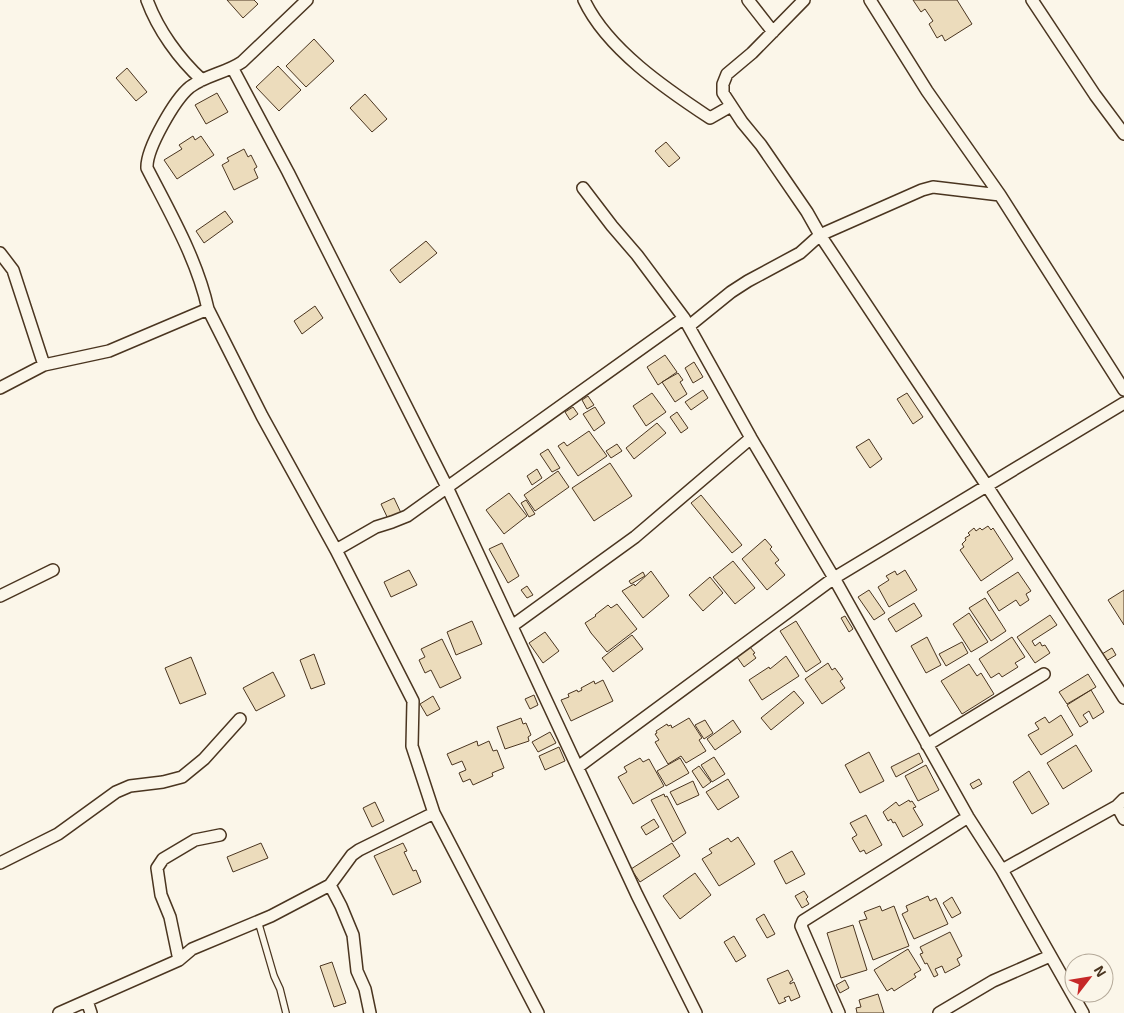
<svg xmlns="http://www.w3.org/2000/svg" width="1124" height="1013" viewBox="0 0 1124 1013" font-family="'Exo 2',sans-serif">
<style>
.building{fill:#ecdcbc;stroke:#4a3520}
.lines{fill:none;stroke-linecap:round;stroke-linejoin:round}
.service-casing{stroke:#4a3520;stroke-width:8}
.minor-casing{stroke:#4a3520;stroke-width:14}
.service{stroke:#fbf6e9;stroke-width:5.5}
.minor{stroke:#fbf6e9;stroke-width:11}
</style>
<rect width="100%" height="100%" fill="#fbf6e9"/>
<path class="building" d="M227,0H254L258,4L243,18Z
M913,0H957L972,24L945,41L942,35L937,38L929,24L933,21L925,9L921,12Z
M314,39L334,61L306,87L286,66Z
M278,66L301,90L279,111L256,87Z
M127,68L147,92L136,101L116,78Z
M217,93L228,112L206,124L195,105Z
M365,94L387,119L372,132L350,108Z
M193,136L195,140L201,136L214,155L177,179L164,160L182,149L179,145Z
M666,142L680,158L669,167L655,151Z
M244,149L248,157L251,155L257,167L254,169L258,178L234,190L222,165L229,161L227,158Z
M225,211L233,222L204,243L196,231Z
M426,241L437,253L400,283L390,270Z
M315,306L323,318L302,334L294,321Z
M665,355L677,372L658,385L647,367Z
M694,362L703,377L693,383L685,368Z
M678,373L683,380L680,382L687,394L675,402L662,382Z
M703,390L708,398L691,410L685,402Z
M652,393L666,412L646,426L633,406Z
M907,393L923,417L913,424L897,399Z
M588,396L594,405L587,409L582,400Z
M573,407L578,414L570,420L565,412Z
M595,407L605,423L594,431L583,414Z
M677,412L688,428L681,433L670,417Z
M657,423L666,433L634,459L626,448Z
M589,431L607,456L578,476L558,446L564,442L567,446Z
M869,439L882,459L870,468L856,447Z
M617,444L622,451L611,458L606,451Z
M548,449L560,468L552,472L540,454Z
M610,463L632,496L594,521L572,488Z
M537,469L542,478L532,485L527,476Z
M558,471L569,487L535,511L524,495Z
M509,493L527,516L504,534L486,510Z
M701,495L742,545L732,553L691,503Z
M394,498L402,515L389,521L381,504Z
M526,500L535,514L529,517L521,503Z
M988,526L991,530L993,528L1013,559L981,581L960,550L964,547L962,544L966,540L965,538L970,535L968,533L974,528L976,531L980,528L982,530Z
M765,539L772,547L770,549L779,560L775,563L785,575L767,590L742,559Z
M502,543L519,576L508,583L489,549Z
M733,561L755,588L735,604L713,577Z
M409,570L417,585L391,597L384,582Z
M905,570L917,590L889,607L878,587L889,580L886,576L895,571L897,575Z
M651,571L669,596L643,618L622,591L634,584L635,586Z
M643,572L645,576L631,584L629,581Z
M1018,572L1031,591L1026,594L1029,600L1020,606L1016,600L999,611L987,592Z
M710,577L723,593L703,611L689,595Z
M527,586L533,595L527,598L521,590Z
M869,590L885,613L874,620L858,597Z
M1124,590V625L1108,600Z
M985,598L1006,631L991,641L969,608Z
M914,603L922,616L896,632L888,619Z
M617,604L637,629L607,652L591,633L585,623L596,616L595,615L608,605L611,608Z
M969,613L988,642L971,652L953,624Z
M1050,615L1057,625L1032,641L1035,646L1040,642L1042,646L1045,645L1050,653L1035,663L1017,637Z
M845,616L853,629L849,632L841,618Z
M472,621L482,644L456,655L447,632Z
M796,621L821,662L806,672L780,631Z
M545,632L559,651L543,663L529,643Z
M632,635L643,649L613,672L602,658Z
M927,637L941,665L926,673L911,646Z
M1012,637L1025,657L1015,663L1018,667L1002,677L999,673L991,678L979,659Z
M442,639L461,678L440,688L431,670L425,673L419,660L425,657L421,649Z
M962,642L968,653L946,666L939,654Z
M750,647L755,653L753,654L756,658L744,667L737,657Z
M1112,648L1116,655L1106,661L1102,654Z
M314,654L325,684L311,689L300,660Z
M786,656L799,676L762,700L749,680L769,667L770,669Z
M191,657L206,694L180,704L165,668Z
M828,663L832,670L835,668L843,679L840,681L845,688L822,704L805,679Z
M969,664L977,676L981,673L994,694L962,714L941,681Z
M273,672L285,696L256,711L243,688Z
M1088,674L1096,687L1067,704L1059,692Z
M603,680L613,701L571,721L561,700L569,697L568,694L577,690L578,692L582,690L581,688L594,681L595,684Z
M1091,690L1104,712L1093,719L1089,711L1083,715L1088,722L1080,727L1067,705Z
M794,691L804,703L771,730L761,718Z
M534,695L538,705L530,709L525,699Z
M433,696L440,709L427,716L420,704Z
M1061,715L1073,735L1041,755L1028,735L1039,729L1035,723L1045,717L1049,723Z
M521,718L523,724L526,723L531,735L528,737L529,741L505,749L497,727Z
M689,718L702,738L699,740L706,751L686,763L681,756L668,764L655,742L659,740L655,734L657,733L656,731L667,724L668,726L671,725L672,728Z
M705,720L713,733L704,739L695,725Z
M733,720L741,732L715,750L707,739Z
M550,732L556,743L538,752L532,742Z
M477,741L478,746L489,741L493,751L497,750L504,768L492,773L493,776L473,785L470,779L463,782L459,773L466,770L462,761L452,765L447,754Z
M1076,745L1092,771L1063,789L1047,763Z
M559,747L565,761L545,770L539,756Z
M869,752L884,781L860,793L845,765Z
M919,753L923,762L896,777L891,767Z
M714,757L725,774L712,782L701,765Z
M640,758L643,762L649,759L664,786L633,804L618,777L627,772L624,767Z
M680,758L689,773L666,786L657,771Z
M926,765L939,790L918,801L905,776Z
M699,766L711,782L703,788L692,771Z
M1029,771L1049,804L1032,814L1013,782Z
M728,779L739,797L718,810L706,792Z
M979,779L982,784L973,789L970,784Z
M693,781L699,795L677,805L670,792Z
M664,794L665,797L667,796L686,833L673,842L651,800Z
M909,800L910,802L912,801L916,807L913,808L923,825L903,837L895,822L893,823L891,819L888,821L883,812L896,802L899,806Z
M375,802L384,821L372,827L363,808Z
M866,815L882,845L866,854L864,850L860,852L852,838L857,835L850,823Z
M654,819L659,827L646,835L641,827Z
M738,837L755,864L719,886L702,859L712,853L709,849L728,838L731,842Z
M261,843L268,858L233,872L227,857Z
M403,843L407,851L404,852L413,871L416,870L421,882L393,895L374,856Z
M672,843L680,856L640,882L631,869Z
M792,851L805,874L786,884L774,861Z
M695,873L711,895L680,919L663,896Z
M804,891L808,897L806,899L809,904L802,908L795,896Z
M928,896L930,901L936,898L948,924L914,939L902,914L908,911L906,906Z
M952,897L961,913L952,918L943,903Z
M880,906L882,911L894,906L909,946L873,960L859,921L867,919L864,912Z
M764,914L775,934L767,938L756,919Z
M853,925L867,970L841,978L827,933Z
M950,932L962,956L957,959L960,965L945,973L942,966L935,969L938,975L934,977L927,963L925,964L920,954L923,953L920,947Z
M734,936L746,956L736,962L724,942Z
M908,949L921,970L914,974L916,977L894,991L892,988L887,991L874,970Z
M332,962L346,1003L334,1007L320,966Z
M788,970L793,980L790,982V984L794,982L800,997L791,1001L789,996L784,998L786,1001L779,1004L767,979Z
M845,980L849,988L840,993L836,985Z
M878,994L884,1013H857L856,1008L861,1007L859,1000Z"/>
<g class="lines">
<g class="service-casing">
<path id="service" d="M258,921L274,976L280,989L286,1013"/>
</g>
<g class="minor-casing">
<path id="minor" d="M147,0C158,30 179,59 202,80
M307,0L242,62C226,73 206,75 190,87C175,99 146,149 147,168C170,213 197,259 208,309L262,416L336,550
M584,0C607,49 666,89 710,118L731,106
M748,0L773,32
M804,0L752,53L727,74L723,84V93L742,122L761,145L807,212L820,235L987,486L1124,698
M870,0L927,91L1000,195L1124,390
M1032,0L1095,95L1124,134
M233,69L288,172L447,487L637,895L696,1013
M583,188L612,226L637,255L684,318
M0,253L13,270L44,365
M689,326L731,292L748,281L800,253L820,235L922,190L933,187L1000,195
M0,388L44,365L109,351L208,309
M0,596L53,570
M512,626L635,537L751,438
M927,745L1044,674
M578,767L834,578L1124,403
M1117,806L1124,819
M0,863L58,834L116,792L130,786L163,782L182,777L204,759L240,719
M1002,870L1117,806L1124,799
M330,885L341,906L353,935L357,971L365,989L370,1013
M179,960L170,917L161,895L157,868L163,859L195,840L220,835
M87,1001L91,1013
M59,1013L179,960L192,949L271,916L330,885L352,855L359,850L434,813
M538,1013L434,813L412,746L413,701L336,550L376,527L392,522L407,516L684,318L751,438L834,578L968,817L1002,870L1083,1013
M839,1013L801,926L803,921L968,817
M939,1013L993,981L1050,956"/>
</g>
<use href="#service" class="service"/>
<use href="#minor" class="minor"/>
</g>
<g transform="translate(1089 978) rotate(59)"><circle r="24" fill="#fbf6e9" stroke="#b4a999"/>
<path d="M0-4L9 19L0 12L-9 19Z" fill="#c62828"/>
<text y="-8" font-size="14" font-weight="bold" text-anchor="middle" fill="#4a3520">N</text>
</g>
</svg>
